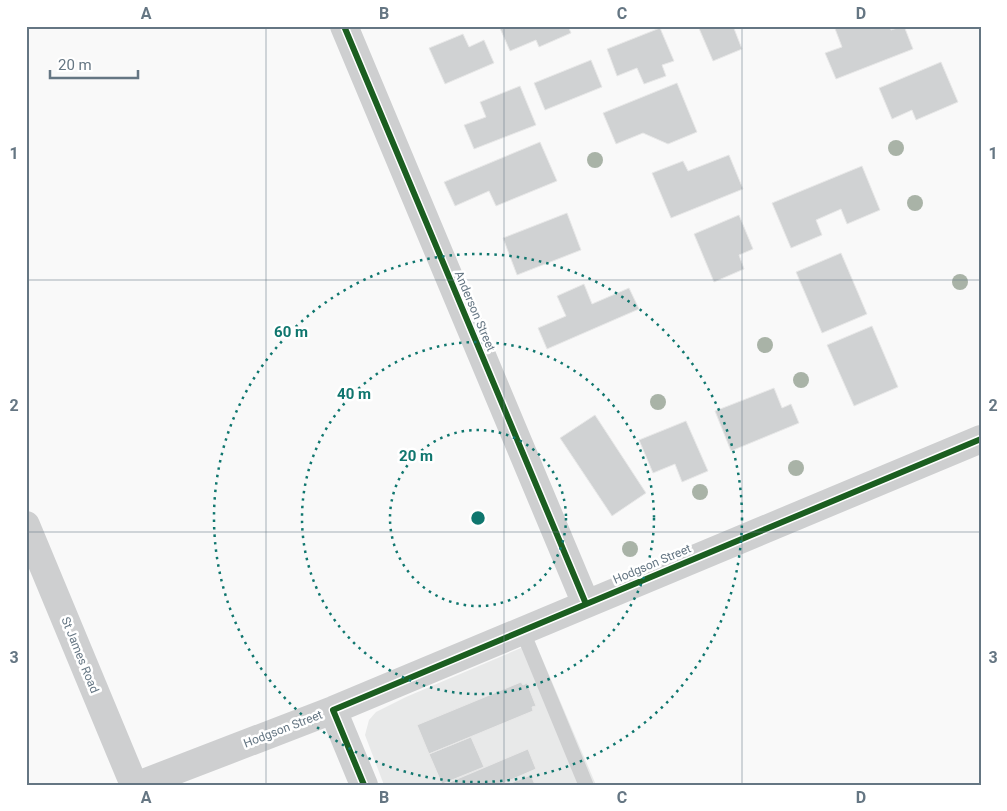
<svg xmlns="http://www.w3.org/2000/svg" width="1007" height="811" viewBox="0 0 1007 811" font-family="Roboto,sans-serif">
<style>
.built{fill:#e8e9e9}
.building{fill:#d0d2d3;stroke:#e8e8e8}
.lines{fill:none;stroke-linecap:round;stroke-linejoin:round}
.service{stroke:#cecfd0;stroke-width:15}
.minor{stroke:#cecfd0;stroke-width:28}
.cycleway-casing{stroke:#fff;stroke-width:9}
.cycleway{stroke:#1b5e20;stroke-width:6}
.tree{fill:#a9b3a7}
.grid{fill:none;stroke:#657683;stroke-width:1;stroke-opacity:0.55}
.ring{fill:none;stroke:#0f766e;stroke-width:2.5;stroke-dasharray:2.5 5}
.labels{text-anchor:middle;stroke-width:5;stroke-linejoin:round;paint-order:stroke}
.street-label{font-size:12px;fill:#657683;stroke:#fff}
.centre{fill:#0f766e;stroke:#fff;stroke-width:2.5}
.ring-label{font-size:15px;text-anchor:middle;font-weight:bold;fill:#0f766e;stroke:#fff;stroke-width:5;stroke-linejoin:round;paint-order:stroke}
.neatline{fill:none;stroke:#657683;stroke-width:2}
.grid-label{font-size:16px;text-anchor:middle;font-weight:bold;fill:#657683}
</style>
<rect width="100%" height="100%" fill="#f9f9f9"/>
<path class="built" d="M535,642L596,785H384L365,735L369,720L376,712L406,697Z"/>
<path class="building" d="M499,26H568L571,33L539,47L536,40L510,51Z
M698,26H733L742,49L713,61Z
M834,26H890L891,30L904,26L913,49L836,79L825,53L842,47Z
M660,28L674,61L662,65L666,76L644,84L637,68L617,76L607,49Z
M463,34L469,47L484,40L494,63L445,84L429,48Z
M591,60L602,87L545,110L534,83Z
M941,62L958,102L916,120L912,110L892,119L879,88Z
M677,83L697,132L668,144L643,133L616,144L603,113Z
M520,86L536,125L474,149L464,125L486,117L480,102Z
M540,142L557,181L496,206L489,191L455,206L444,182Z
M729,155L743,189L671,218L652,173L683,161L688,171Z
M862,166L880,210L847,224L841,209L816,220L822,235L791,248L772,203Z
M567,213L581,250L517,275L503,238Z
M739,215L753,249L739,255L744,269L714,282L694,234Z
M841,253L867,314L822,333L796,272Z
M584,284L592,304L629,288L639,309L547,349L538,328L566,316L557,296Z
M872,326L898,387L854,406L827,345Z
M774,388L782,408L791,404L799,423L731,451L715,411Z
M595,415L646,493L612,516L560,438Z
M686,421L708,471L682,482L675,464L653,473L639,440Z
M521,682L523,685L527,683L536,706L532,707L533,711L429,754L417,725Z
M471,737L484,767L442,784L429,754Z
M528,749L536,769L499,785H443Z
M531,775L535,785H506Z"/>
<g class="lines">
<path class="service" d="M522,630L586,785"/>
<path class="minor" d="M344,26L586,604
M26,525L134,785
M333,710L364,785
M138,785L333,710L981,439"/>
<g class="cycleway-casing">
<path id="cycleway" d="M344,26L586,604
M364,785L333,710L981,439"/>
</g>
<use href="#cycleway" class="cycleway"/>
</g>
<g class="tree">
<circle cx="896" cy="148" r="8"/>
<circle cx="595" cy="160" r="8"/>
<circle cx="915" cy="203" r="8"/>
<circle cx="960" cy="282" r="8"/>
<circle cx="765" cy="345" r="8"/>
<circle cx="801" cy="380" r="8"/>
<circle cx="658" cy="402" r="8"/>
<circle cx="796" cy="468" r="8"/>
<circle cx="700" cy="492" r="8"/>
<circle cx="630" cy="549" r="8"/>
</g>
<path class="grid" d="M266,26V785M504,26V785M742,26V785M26,280H981M26,532H981"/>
<g class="ring">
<circle cx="478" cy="518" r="88"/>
<circle cx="478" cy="518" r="176"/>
<circle cx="478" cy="518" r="264"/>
</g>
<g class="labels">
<g class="street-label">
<text transform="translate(475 311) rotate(67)" y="4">Anderson Street</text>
<text transform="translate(652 564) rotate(-23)" y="4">Hodgson Street</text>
<text transform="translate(80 655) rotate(68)" y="4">St James Road</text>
<text transform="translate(283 729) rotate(-21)" y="4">Hodgson Street</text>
</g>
</g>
<circle cx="478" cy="518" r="8" class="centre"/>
<g class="ring-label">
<text x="291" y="337">60 m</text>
<text x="354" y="399">40 m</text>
<text x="416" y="461">20 m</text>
</g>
<rect width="1007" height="811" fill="none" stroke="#ffffff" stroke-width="55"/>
<path d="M50 70v8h88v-8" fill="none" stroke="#657683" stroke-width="2.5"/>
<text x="58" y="70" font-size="15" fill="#657683" stroke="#ffffff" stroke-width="4" paint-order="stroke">20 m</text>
<rect x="28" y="28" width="952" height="756" class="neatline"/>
<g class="grid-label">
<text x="146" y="19">A</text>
<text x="384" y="19">B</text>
<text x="622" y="19">C</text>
<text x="861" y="19">D</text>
<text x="14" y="159">1</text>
<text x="993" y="159">1</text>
<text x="14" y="411">2</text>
<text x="993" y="411">2</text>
<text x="14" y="663">3</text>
<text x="993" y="663">3</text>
<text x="146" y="803">A</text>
<text x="384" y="803">B</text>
<text x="622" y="803">C</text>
<text x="861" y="803">D</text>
</g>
</svg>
